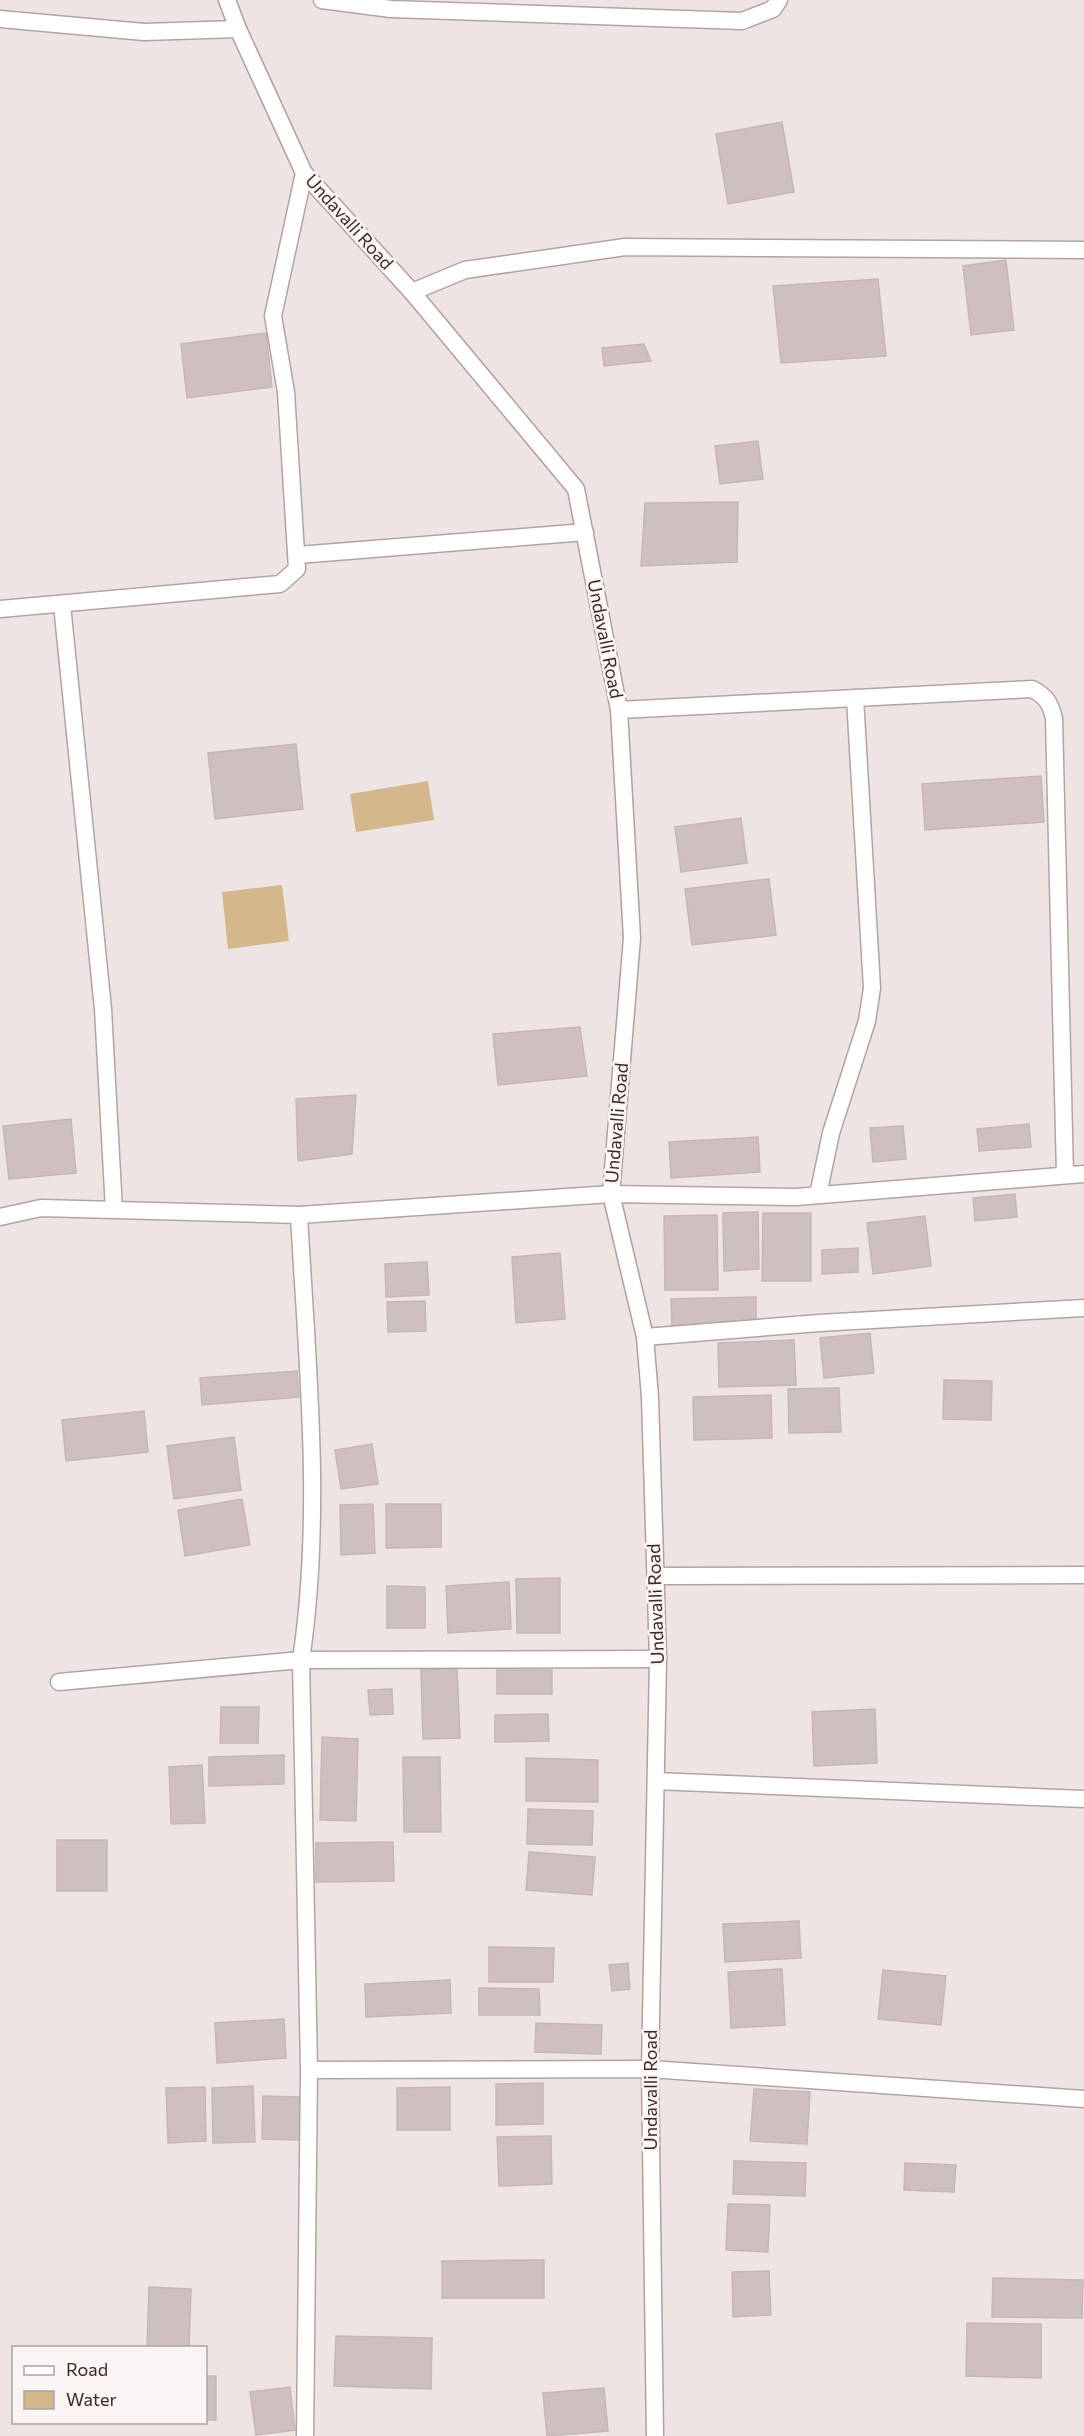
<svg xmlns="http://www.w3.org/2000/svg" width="1084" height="2436" viewBox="0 0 1084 2436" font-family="Commissioner,sans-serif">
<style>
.water{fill:#d4b78b}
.building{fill:#cfc0c0;stroke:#c8b6b6;stroke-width:1.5}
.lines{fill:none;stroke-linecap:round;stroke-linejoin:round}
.minor-casing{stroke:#b3a4a2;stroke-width:19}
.secondary-casing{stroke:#b49f9c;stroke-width:19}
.minor{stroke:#fff;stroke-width:16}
.secondary{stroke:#fff;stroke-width:16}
.labels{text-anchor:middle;stroke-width:5;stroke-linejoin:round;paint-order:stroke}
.street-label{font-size:18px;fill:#402822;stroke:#faf5f5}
</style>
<rect width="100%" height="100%" fill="#eee4e4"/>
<path class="water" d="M428,781L434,820L356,832L350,794Z
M282,885L289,941L228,949L222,892Z"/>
<path class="building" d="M782,122L794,192L728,204L716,134Z
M1006,260L1014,330L971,335L963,266Z
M878,279L886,356L781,363L773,286Z
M266,333L272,387L187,398L181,344Z
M644,344L651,361L604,366L602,348Z
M758,441L763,479L720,484L715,446Z
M738,502L737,562L641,566L645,503Z
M296,744L303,809L215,819L208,753Z
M1041,776L1044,822L925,830L922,784Z
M741,818L747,863L681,872L675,827Z
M769,879L776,935L692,945L685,889Z
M580,1027L587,1076L498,1085L493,1034Z
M356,1095L352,1154L298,1161L296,1099Z
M71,1119L76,1173L9,1179L3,1126Z
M1029,1124L1031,1147L979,1151L977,1129Z
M903,1126L906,1159L873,1162L870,1128Z
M758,1137L760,1172L671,1178L669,1142Z
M1015,1194L1017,1217L975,1221L973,1198Z
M758,1212L759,1269L724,1271L723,1213Z
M763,1213H811V1281H762Z
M717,1215L718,1290H665L664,1216Z
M925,1216L931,1266L873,1274L867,1223Z
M858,1248V1272L822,1274V1250Z
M560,1253L565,1319L516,1323L512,1257Z
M427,1262L429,1295L386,1297L385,1264Z
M756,1297V1323L672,1326L671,1299Z
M425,1301L426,1331L388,1332L387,1302Z
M870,1333L874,1373L824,1378L820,1338Z
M794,1340L796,1385L719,1387L718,1343Z
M297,1371L299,1397L202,1405L200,1378Z
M944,1380L992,1381L991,1420L943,1419Z
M839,1388L841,1432L789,1433L788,1389Z
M771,1395L772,1438L694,1440L693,1397Z
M144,1411L148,1452L66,1461L62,1420Z
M234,1437L241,1490L174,1499L167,1446Z
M372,1444L378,1484L341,1489L335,1450Z
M242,1499L250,1545L185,1556L178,1510Z
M373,1504L375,1553L341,1555L340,1505Z
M386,1504H441V1547L386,1548Z
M560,1578V1633H517L516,1579Z
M509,1582L511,1629L448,1633L446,1586Z
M387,1586L425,1587V1628H387Z
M457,1668L460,1738L423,1739L421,1670Z
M497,1670H552V1694H497Z
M392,1689L393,1714L370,1715L368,1690Z
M221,1707H259L258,1743H220Z
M875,1709L877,1763L814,1766L812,1712Z
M548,1714L549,1741L495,1742V1715Z
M322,1737L358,1739L356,1821L320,1820Z
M284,1755V1784L209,1786V1757Z
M403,1757H440L441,1832H404Z
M526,1758L598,1760V1802L526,1801Z
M202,1765L205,1823L171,1824L169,1767Z
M528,1809L593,1811L592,1845L527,1844Z
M57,1840H107V1891H57Z
M393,1842L394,1881L316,1882V1843Z
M529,1852L595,1857L592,1895L526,1890Z
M799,1921L801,1958L725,1962L723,1924Z
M489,1947L554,1948L553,1982H489Z
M628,1963L630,1989L612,1991L609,1965Z
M782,1969L785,2025L731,2028L728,1972Z
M883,1970L946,1976L941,2025L878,2019Z
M450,1980L451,2013L366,2017L365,1984Z
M479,1988L539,1989L540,2015H479Z
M284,2019L286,2058L217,2063L215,2023Z
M536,2023L602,2025L601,2054L535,2052Z
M543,2083V2124L496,2125V2084Z
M253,2086L255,2142L213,2143L212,2088Z
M205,2087L206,2141L168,2143L166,2088Z
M450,2087V2130H397V2088Z
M754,2089L810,2092L807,2144L750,2141Z
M263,2096L302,2097L301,2140L262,2139Z
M551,2136L552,2184L499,2186L497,2137Z
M734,2161L806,2163L805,2196L733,2194Z
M905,2163L956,2165L954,2192L904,2190Z
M728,2204L770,2205L768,2252L726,2250Z
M544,2260V2298H442V2261Z
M769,2271L771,2315L733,2317L732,2272Z
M993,2278L1083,2280L1082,2318L992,2317Z
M149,2287L191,2289L189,2348H147Z
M967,2323L1041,2324V2378L966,2376Z
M336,2336L432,2338L431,2389L334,2386Z
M206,2376H216V2420H206Z
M290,2387L295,2430L256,2435L250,2392Z
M604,2388L608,2431L547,2436L543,2393Z"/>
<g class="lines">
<g class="minor-casing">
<path id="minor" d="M322,0L391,9L742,21L773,9L779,0
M0,19L144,32L238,29
M412,292L465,270L625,247L1084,250
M298,555L585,532
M62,605L103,1009L114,1210
M0,609L280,584L297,569L286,392L273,316L304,173
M619,710L1032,689C1046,696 1050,703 1054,718L1065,1175
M818,1195L831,1133L867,1021L872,988L855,698
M299,1215C307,1363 323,1513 301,1660L309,2070L305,2436
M0,1217L41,1208L299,1215L611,1194L796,1197L1084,1174
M645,1337L819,1323L1084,1308
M655,1576L1084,1575
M59,1682L301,1660L658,1659
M656,1781L1084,1799
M309,2070L650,2069L1084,2099"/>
</g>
<g class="secondary-casing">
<path id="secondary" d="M227,0L238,29L304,173L412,292L576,489L619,710L632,938L611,1194L645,1337L650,1397L658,1659L650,2069L655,2436"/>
</g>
<use href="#minor" class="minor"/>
<use href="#secondary" class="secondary"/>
</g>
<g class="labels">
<g class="street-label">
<text transform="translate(349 222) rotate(48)" y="6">Undavalli Road</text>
<text transform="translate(605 639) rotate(79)" y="6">Undavalli Road</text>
<text transform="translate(617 1123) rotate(-85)" y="6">Undavalli Road</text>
<text transform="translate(656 1604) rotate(-92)" y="6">Undavalli Road</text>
<text transform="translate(651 2090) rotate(-90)" y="6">Undavalli Road</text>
</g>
</g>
<rect x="12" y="2346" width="195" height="78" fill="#faf5f5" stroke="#b0a3a1" stroke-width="1.5"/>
<rect x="24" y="2366" width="30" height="9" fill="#ffffff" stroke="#b0a3a1" stroke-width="1.5"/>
<text x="66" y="2376" font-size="18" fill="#402822">Road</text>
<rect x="24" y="2391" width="30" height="18" fill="#d4b78b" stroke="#b0a3a1" stroke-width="1.5"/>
<text x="66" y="2406" font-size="18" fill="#402822">Water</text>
</svg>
